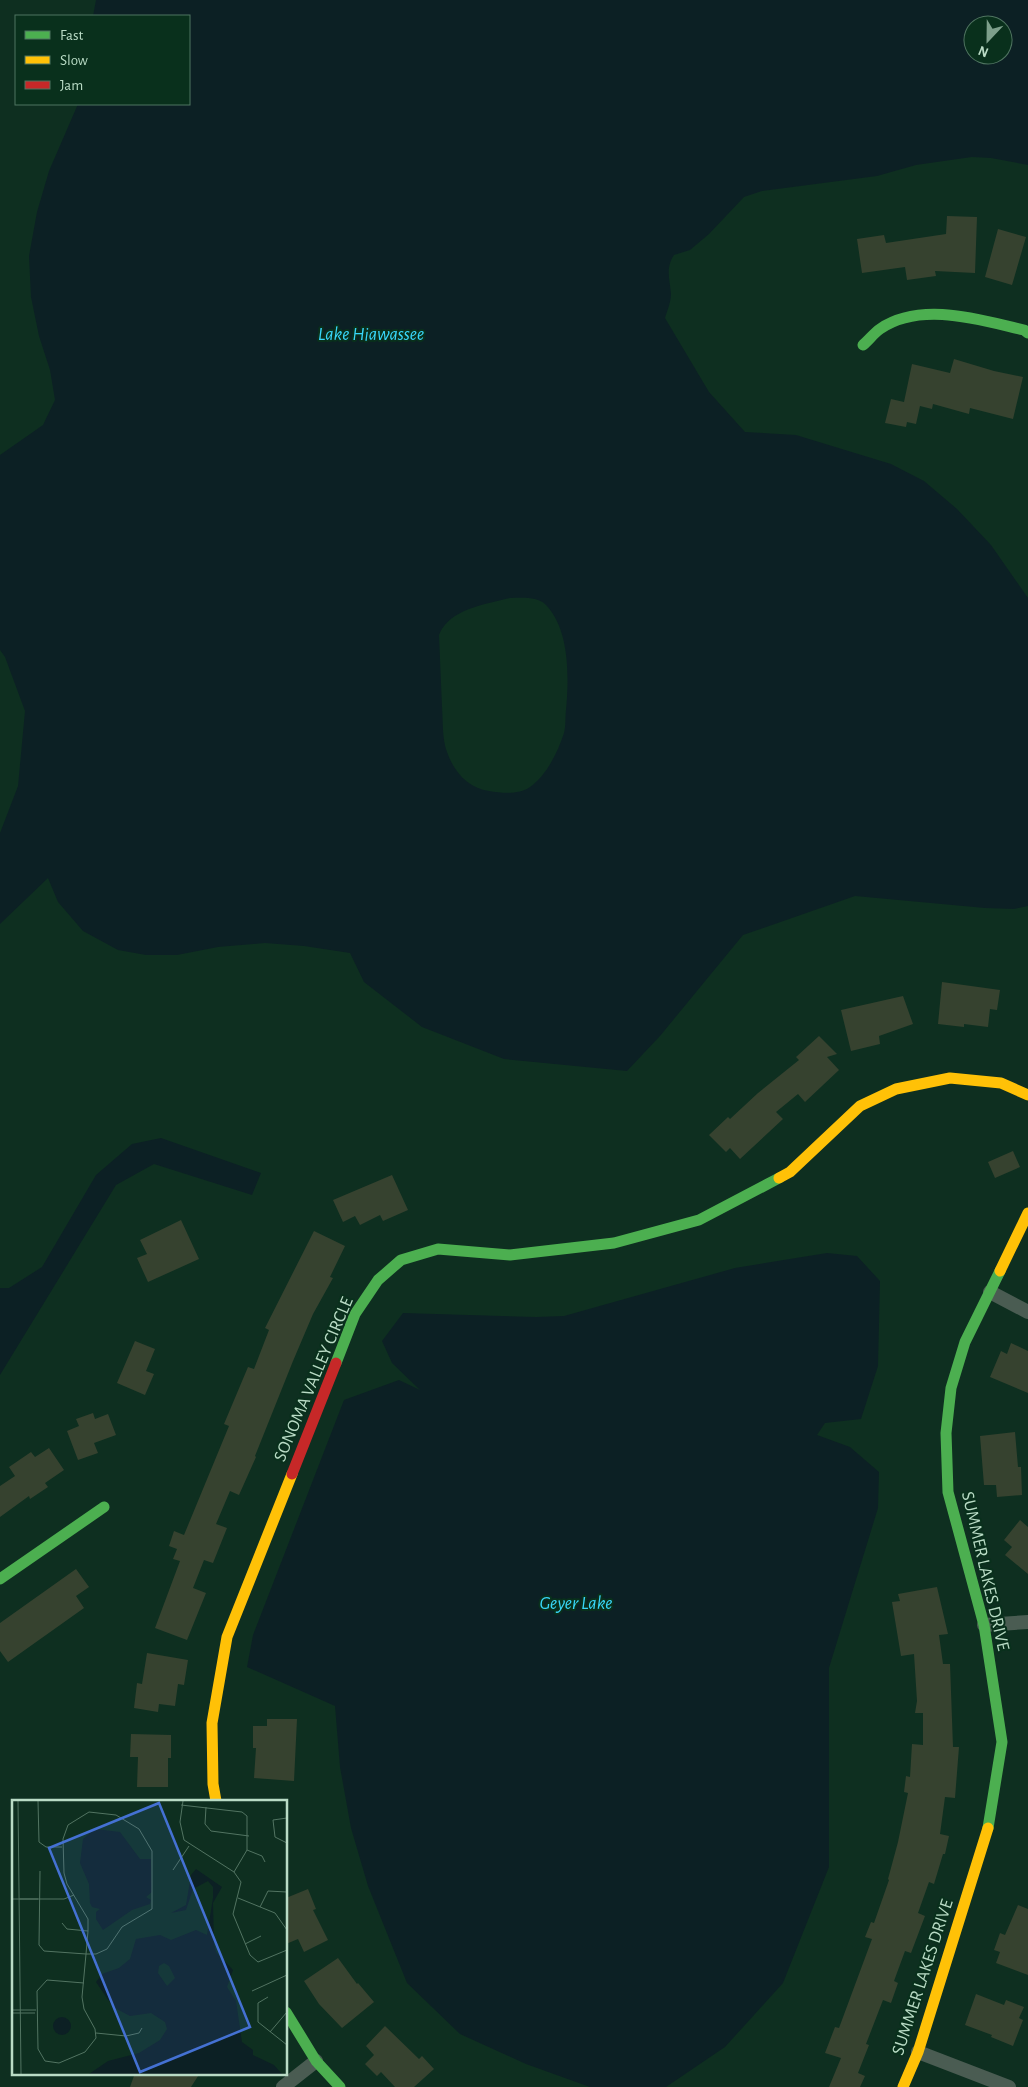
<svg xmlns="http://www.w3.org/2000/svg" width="1028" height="2087" viewBox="0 0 1028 2087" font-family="'Alegreya Sans',sans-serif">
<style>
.water{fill:#0c2024;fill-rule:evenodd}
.building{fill:#36422f}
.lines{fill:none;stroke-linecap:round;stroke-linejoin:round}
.street{stroke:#4a5c52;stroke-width:14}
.fast{stroke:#4caf50;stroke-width:11}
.slow{stroke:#ffc107;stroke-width:11}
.jam{stroke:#c62828;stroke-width:11}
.labels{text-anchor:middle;stroke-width:4;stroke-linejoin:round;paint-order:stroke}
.street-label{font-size:18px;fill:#b9dbc5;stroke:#09301c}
.water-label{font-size:19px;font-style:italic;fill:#38d6f8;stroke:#09301c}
.inset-road{fill:none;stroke:#527462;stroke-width:1}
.view{fill:#4471d3;fill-opacity:0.15;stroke:#4471d3;stroke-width:2.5}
.inset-edge{fill:none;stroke:#b9dbc5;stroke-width:2.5}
</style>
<rect width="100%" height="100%" fill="#0e2f20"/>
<path class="water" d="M96,0H1028V165L991,158L972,157L916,165L877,176L762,191L744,197L709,234L690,250L674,255C665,269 670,279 671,294C671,302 667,311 665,318L709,392L745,432L796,435L891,464L924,481L957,509L991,545L1028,598V906L1014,909L985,908L855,896L743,935L660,1036L627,1071L504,1059L422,1027L364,982L350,953L304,946L265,943L218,947L177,955H146L118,950L83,931L58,902L48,878L0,924V833L18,786L25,711L5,657L0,650V455L43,425L55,400L50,370L39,336L31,297L29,256L37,212L49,171L78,104H189V16H93ZM973,25H1003V55H973ZM510,598C522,598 537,596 546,605C570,630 569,678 566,710C565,718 566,726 564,733C558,752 546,776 530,787C519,795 502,793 489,791C468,788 454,772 447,752C442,739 443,721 442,707C441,683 440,659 439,635C449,609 486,604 510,598Z
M161,1138L261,1173L252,1195L154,1164L116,1185L0,1375V1288H9L42,1267L96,1175L132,1144Z
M827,1253L857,1256L880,1281L878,1366L861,1419L825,1423L817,1435L850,1447L879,1472L878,1508L829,1668V1867L783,1983L725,2047L666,2087H590L526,2064L460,2034L407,1983L368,1886L351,1828L340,1767L335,1706L247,1667L253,1635L344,1400L399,1380L420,1390L392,1363L382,1341L403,1313L536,1317L564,1316L735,1268Z"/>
<path class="building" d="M947,216L977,217L975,273L935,271L936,276L907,280L905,267L862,273L857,239L884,235L886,243L946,234Z
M998,229L1026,237L1012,285L985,277Z
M954,359L994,371L1023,377L1013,419L970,408L969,414L933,404L932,409L920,406L916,424L907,422L906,427L885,423L891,399L904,402L912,364L950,373Z
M942,982L1000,990L997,1010L990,1009L988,1027L964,1024V1027L938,1024Z
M903,996L913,1024L879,1036L880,1044L851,1051L841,1010Z
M819,1036L837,1054L827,1057L839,1070L805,1102L798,1094L776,1112L783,1119L740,1159L730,1148L726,1152L709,1135L728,1117L730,1119L758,1093L799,1060L796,1057Z
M1013,1151L1020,1167L995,1178L988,1162Z
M392,1175L408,1210L383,1221L380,1215L360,1225L355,1216L343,1222L333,1200Z
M181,1220L199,1259L148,1282L137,1258L147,1254L140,1240Z
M314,1231L345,1246L330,1277L333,1278L313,1314L293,1361L255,1456L256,1457L239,1495L230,1491L216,1524L227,1528L213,1563L204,1560L193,1588L206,1593L187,1640L155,1628L180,1561L173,1559L177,1549L169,1546L174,1531L184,1535L229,1426L224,1424L248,1367L254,1369L269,1330L265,1328Z
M135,1341L155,1349L146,1371L154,1374L145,1395L117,1383Z
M1011,1343L1028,1351V1393L990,1377L1001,1351L1007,1354Z
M93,1413L95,1419L108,1414L116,1435L94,1443L98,1453L78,1460L67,1431L79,1426L76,1419Z
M1015,1432L1018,1467H1021L1022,1495L997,1497L996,1485H984L980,1436Z
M49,1448L64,1470L45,1483L48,1487L30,1499L29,1496L0,1517V1486L15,1476L9,1467L31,1452L35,1457Z
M1020,1520L1028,1527V1574L1005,1555L1012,1547L1004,1540Z
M76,1569L89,1587L76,1596L84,1608L8,1662L0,1651V1623Z
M937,1587L948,1634L939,1635L943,1664H950L953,1747H959L955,1798L945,1797L940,1834L949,1836L945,1854H943L934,1884L929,1882L918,1913L925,1916L911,1953L905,1951L894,1981L898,1983L891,2003L883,2000L866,2044L869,2045L858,2073L865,2076L860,2087H829L841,2058L825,2053L835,2027L839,2028L872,1939L865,1937L871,1922L874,1923L889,1880L888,1879L898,1842L908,1793L904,1792L906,1776L910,1777L912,1744L923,1745V1713H915L917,1701L914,1654L901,1656L892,1602L900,1601L898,1594Z
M147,1653L188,1660L184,1685L178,1684L175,1706L159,1704L158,1712L134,1708L137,1683L142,1684Z
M267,1719H297L294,1781L254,1778L256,1748H253V1726H267Z
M131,1734L171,1735V1758H168V1787H137L138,1757H130Z
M308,1889L316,1909L313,1910L328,1940L304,1952L298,1939L286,1944V1898Z
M1018,1905L1028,1909V1975L996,1963L1000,1952L994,1950L1000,1933L1005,1935Z
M338,1958L357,1984L358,1983L374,2002L342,2028L319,2004L304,1981Z
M976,1994L1004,2005L1006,2000L1024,2007L1019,2018L1023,2020L1013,2046L991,2037L992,2035L965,2025Z
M385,2026L419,2059L422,2056L434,2069L414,2087H395L381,2072L377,2076L365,2064L374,2055L366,2046Z
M135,2073H200L191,2087H130Z"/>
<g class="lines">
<path class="street" d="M990,1292L1028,1312
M984,1625L1028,1622
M918,2052L1009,2087
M283,2087L316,2061"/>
<path class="fast" d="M863,345C869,340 874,333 880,329C921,301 980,320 1024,330L1028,333
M336,1363L355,1314L378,1280L401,1260L438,1249L510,1255L614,1243L699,1220L779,1178
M0,1579L104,1507
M988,1828L1002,1742L984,1625L948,1492L946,1433L951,1388L965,1342L1000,1271
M286,2012L316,2061L340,2087"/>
<path class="slow" d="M779,1178L790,1172L860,1106L896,1089L950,1078L1001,1083L1028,1095
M1000,1271L1028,1213
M216,1801L213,1784L212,1723L227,1637L292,1474
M903,2087L918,2052L988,1828"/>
<path class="jam" d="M292,1474L336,1363"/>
</g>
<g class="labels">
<g class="street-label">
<text transform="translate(313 1379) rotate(-67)" y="6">SONOMA VALLEY CIRCLE</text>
<text transform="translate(986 1571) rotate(77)" y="6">SUMMER LAKES DRIVE</text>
<text transform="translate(922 1977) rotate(-72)" y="6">SUMMER LAKES DRIVE</text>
</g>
<g class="water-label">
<text x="371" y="340">Lake Hiawassee</text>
<text x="576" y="1609">Geyer Lake</text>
</g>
</g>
<g transform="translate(12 1800)">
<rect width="275" height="275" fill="#0e2f20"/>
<path d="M83,29L108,32L128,59H139L140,92L134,97L139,100L138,104L120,110L91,130L84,119V112L88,109L80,107L78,103L77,84L68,63L71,39ZM184,69L210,87L201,103L202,144L204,152L221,170L215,187L224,201L230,242L241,250V255L262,265L270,274H77L96,261L127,253L148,240L155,229L153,222L139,213L118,216L101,207L84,182L90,174L107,168L118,159L124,139L148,135L159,140L184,130L195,135L201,98V87L196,81L181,89L174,110L159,113L174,105L179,75ZM152,163L157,166L163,178L155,186L146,173L147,166ZM41 226a9 9 0 1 1 18 0a9 9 0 1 1-18 0Z" fill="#0c2024" fill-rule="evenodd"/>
<path class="inset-road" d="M6,1L9,274M26,1L27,42L34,47H50M171,1L168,22L172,40L222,72L229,82L221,114L238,155L246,162L275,150M169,5L230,12L235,16V50L222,72M194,7L193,24L199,31L237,36M275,18L261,20L263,37L275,43M235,50L250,56L253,62M161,70L177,46M28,71L27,145L32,151L74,154H84L95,149L110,127L140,109V51L127,29L104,15L77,12L56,25L51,39L52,73L55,84L76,119V131L74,154L70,197L72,209L83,229L84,238L73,252L47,263L33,261L26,249L25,191L35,180L72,183M226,98L263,113L275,130M0,99H26M7,99H52L62,95M248,107L256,91L275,92M50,123L55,129L76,131M233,144L249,136M240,191L275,175M256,197L246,203V222L275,245M0,210H24M0,213H23M258,232L275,212M84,233L114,236L127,233L130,228"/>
<path class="view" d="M147,3L238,227L128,272L37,48Z"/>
<rect width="275" height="275" class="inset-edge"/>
</g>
<rect x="15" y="15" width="175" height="90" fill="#09301c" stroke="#4f7460"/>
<rect x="25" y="31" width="25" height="8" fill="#4caf50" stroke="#4f7460"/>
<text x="60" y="40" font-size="15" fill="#b9dbc5">Fast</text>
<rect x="25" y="56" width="25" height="8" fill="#ffc107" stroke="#4f7460"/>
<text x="60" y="65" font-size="15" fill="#b9dbc5">Slow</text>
<rect x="25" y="81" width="25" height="8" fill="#c62828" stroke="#4f7460"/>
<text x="60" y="90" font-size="15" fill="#b9dbc5">Jam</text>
<g transform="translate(988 40) rotate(202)"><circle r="24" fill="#09301c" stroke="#4f7460"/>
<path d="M0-4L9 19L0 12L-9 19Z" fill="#7d9f8b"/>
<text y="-8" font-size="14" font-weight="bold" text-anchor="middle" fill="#b9dbc5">N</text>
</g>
</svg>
